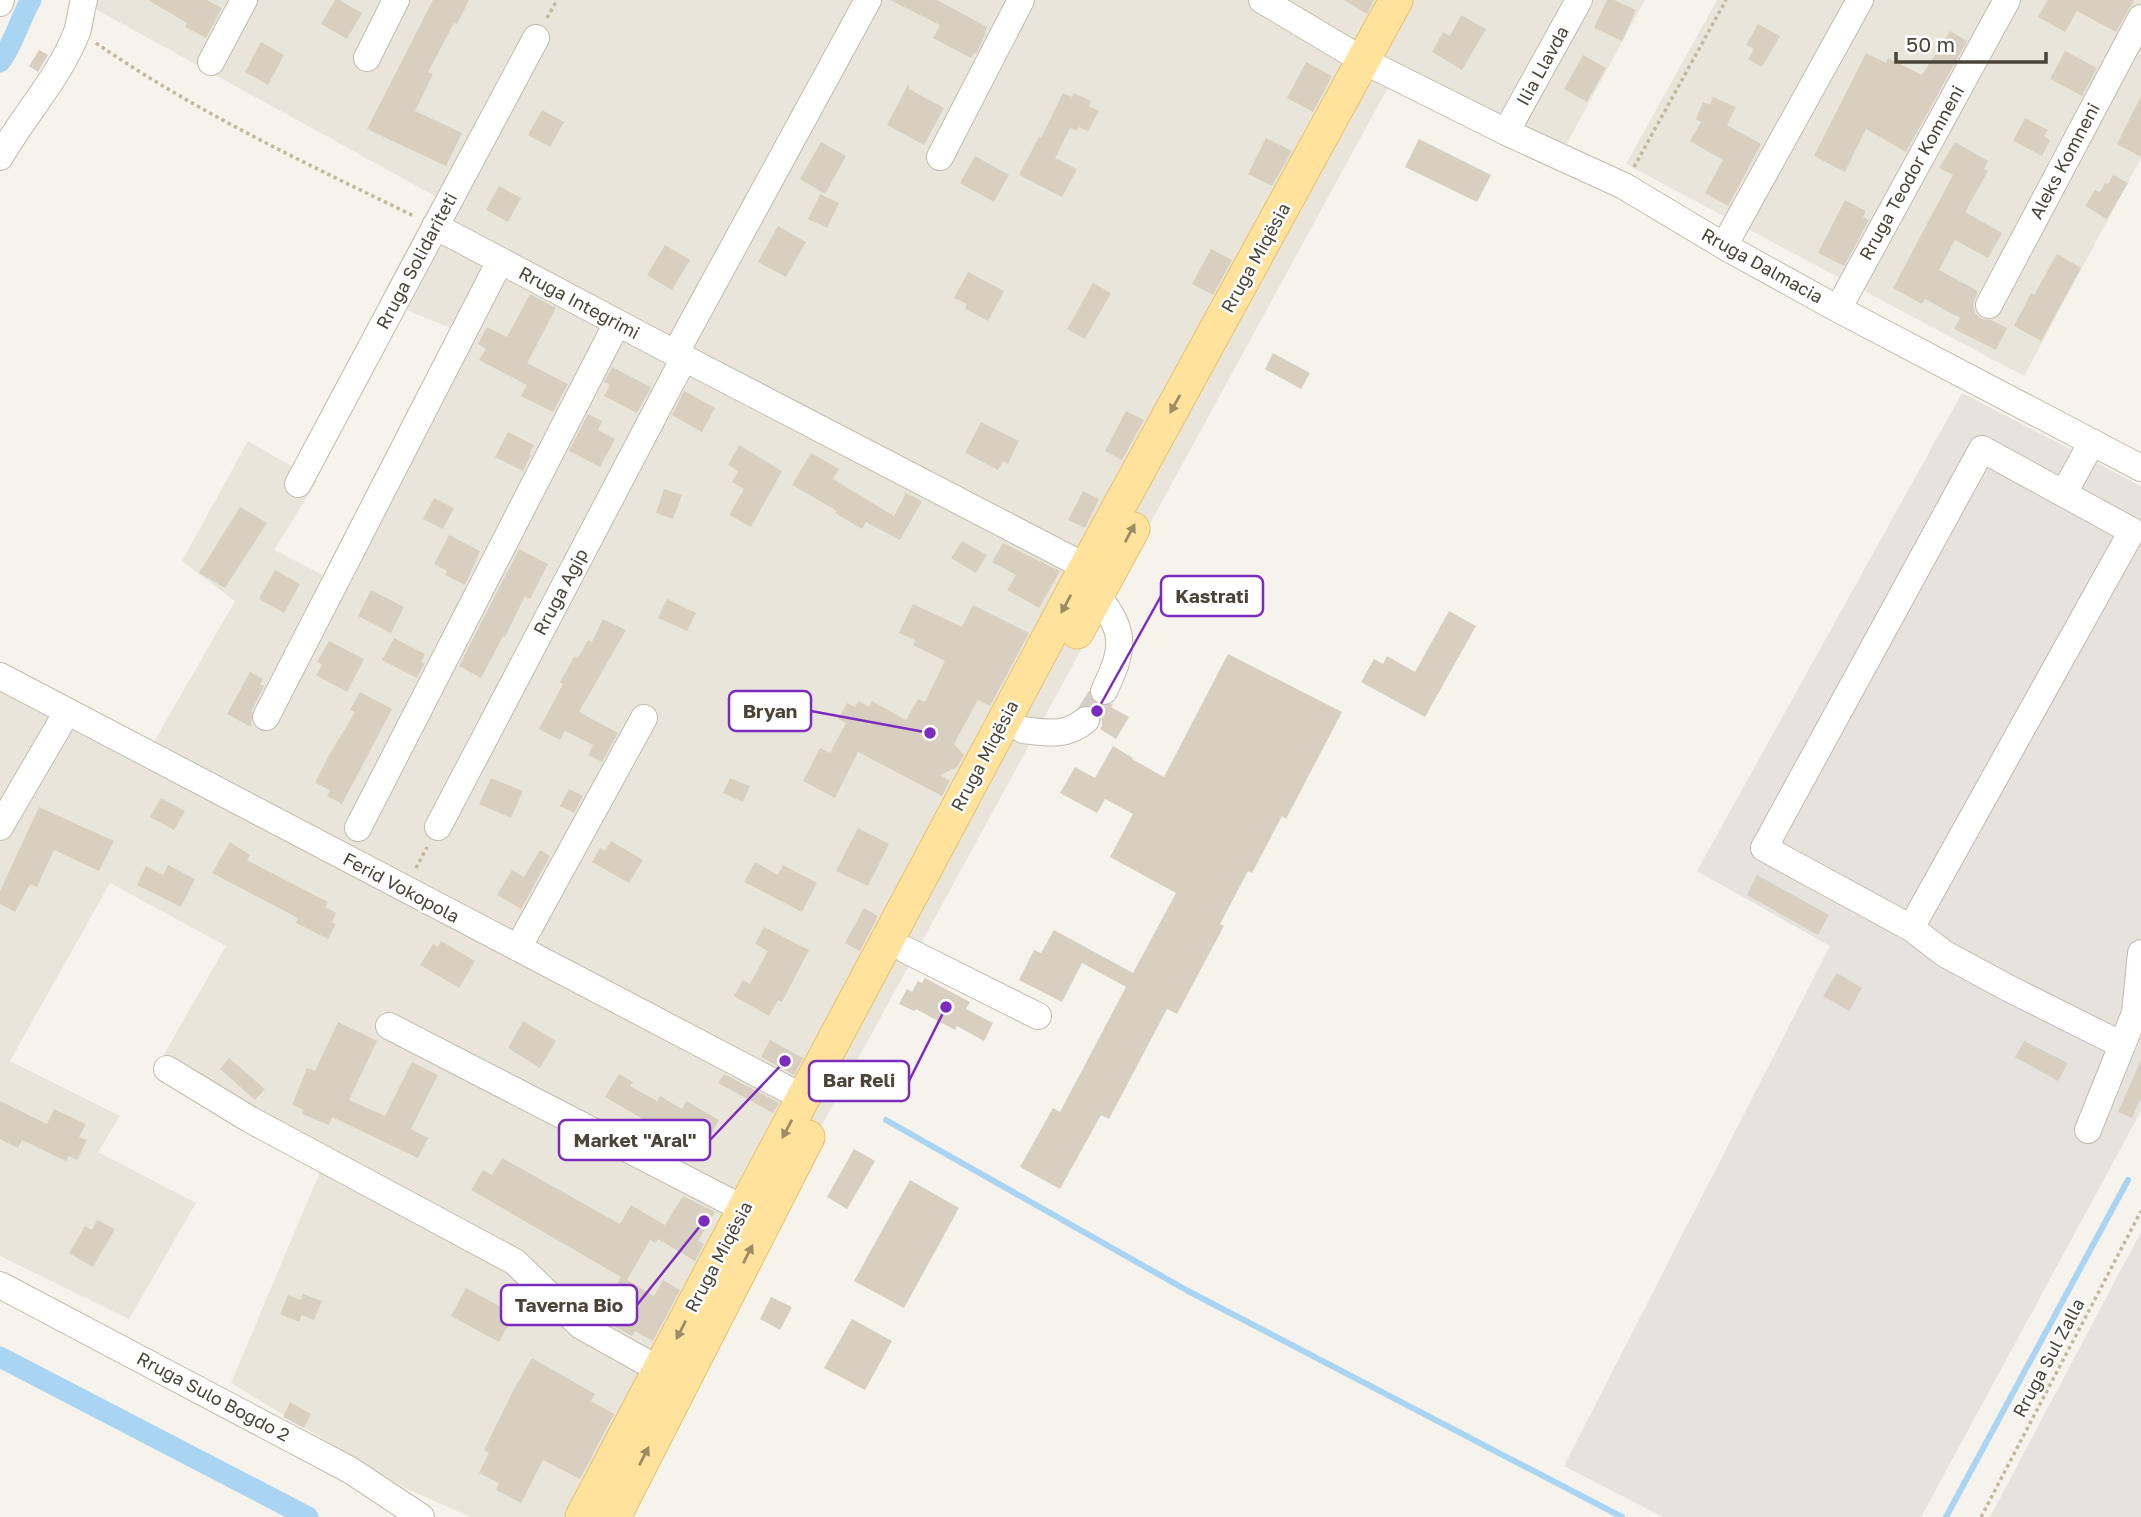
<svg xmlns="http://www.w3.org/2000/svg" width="2141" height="1517" viewBox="0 0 2141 1517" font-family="'Golos Text',sans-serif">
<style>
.residential{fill:#eae5da}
.industrial{fill:#e6e2dd}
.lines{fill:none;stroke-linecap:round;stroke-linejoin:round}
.stream{stroke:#a9d4f2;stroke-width:6}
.canal{stroke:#a9d4f2;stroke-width:21}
.building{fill:#d8cfc1}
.minor-tunnel{stroke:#d4d0c8;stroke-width:26;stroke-dasharray:26 13;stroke-linecap:butt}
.minor-casing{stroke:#c2bbae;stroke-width:28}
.major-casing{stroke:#e6c16a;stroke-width:35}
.path{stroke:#c4b79f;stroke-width:3.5;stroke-dasharray:3.5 3.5;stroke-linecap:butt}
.minor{stroke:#fff;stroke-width:26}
.major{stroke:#ffe39c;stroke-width:33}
.oneway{fill:#9c8c66}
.labels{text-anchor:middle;stroke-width:5;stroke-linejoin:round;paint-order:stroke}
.street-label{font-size:18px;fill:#4b4439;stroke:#fff}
.leader{fill:none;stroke:#7b2cbf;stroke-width:2.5}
.callout-dot{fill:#7b2cbf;stroke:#fff;stroke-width:2.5}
.callout{fill:#fff;stroke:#7b2cbf;stroke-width:2.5}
.callout-label{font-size:19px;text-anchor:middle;font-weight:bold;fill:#4b4439}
</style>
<rect width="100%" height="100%" fill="#f6f3ec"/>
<path class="residential" d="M79,0H1645L1561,154L1398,69L608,1517H470L401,1486L231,1383L322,1167L156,1068L226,946L110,883L10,1061L120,1116L98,1152L196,1203L129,1319L0,1256V667L147,754L235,601L182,561L248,441L317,481L274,550L323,575L450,328L380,299L435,196Z
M1717,0H2141V158L2024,376L1626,164Z"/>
<path class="industrial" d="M1962,393L2141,486V1111L1921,1517H1663L1564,1466L1830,946L1697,871Z
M2141,1232V1517H1990Z"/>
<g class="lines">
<path class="stream" d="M886,1120L1188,1291L1622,1517
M1946,1517L2128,1180"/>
<path class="canal" d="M0,62C14,44 19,20 31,0
M0,1357L308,1517"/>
</g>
<path class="building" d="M148,0H207L222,8L206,38L185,27L187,23Z
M335,0H339L362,13L347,39L321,24Z
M433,0H469L457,24L454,23L428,72L433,74L415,111L462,133L446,166L367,129Z
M890,0H937L987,27L985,32L986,33L976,54L974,53L971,58L933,38L940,25Z
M1344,0H1374L1367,14Z
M1607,0H1614L1636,10L1622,41L1594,28Z
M2048,0H2134L2116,32L2077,11L2065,32L2038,17Z
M1461,15L1486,29L1462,70L1432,52L1443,32L1450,36Z
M1758,24L1780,36L1762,67L1748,59L1754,49L1746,45Z
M1950,31L1967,41L1906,152L1866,129L1845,172L1814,156L1866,53L1886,63L1888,58L1922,75Z
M261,42L284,55L268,85L245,72Z
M39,50L48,55L38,72L29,66Z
M2065,51L2097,68L2082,96L2050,79Z
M1583,55L1606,68L1587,102L1564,89Z
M1306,62L1332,76L1313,112L1287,98Z
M909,83V89L944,108L924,145L887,125Z
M1063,93L1072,97L1074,93L1091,101L1089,106L1099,111L1088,131L1079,127L1077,131L1070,128L1055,158L1077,169L1062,197L1019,175L1039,137L1041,138Z
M2141,96V157L2117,144Z
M1713,97L1736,107L1727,125L1761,144L1728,206L1705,193L1723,160L1690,141L1701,122L1696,119L1703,102L1710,105Z
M542,110L564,122L550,147L528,135Z
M2025,118L2048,130L2044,136L2050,140L2042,156L2013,141Z
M1266,138L1292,151L1272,186L1248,174Z
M1419,139L1491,175L1477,202L1405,167Z
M821,142L846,156L825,194L800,179Z
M1955,142L1988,161L1984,169L1988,171L1965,212L2002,233L1988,258L1955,240L1939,270L1978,291L1973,305L1975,313L1982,319L1991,320L2007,328L1996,350L1954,329L1960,318L1925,299L1922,304L1893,288L1953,175L1939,168Z
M975,156L1009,175L994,202L960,183Z
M2113,175L2128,183L2107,219L2085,206L2095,190L2100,192L2105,183L2108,184Z
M499,186L521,198L508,222L486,210Z
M820,194L839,203L827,228L808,219Z
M1845,200L1866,211L1863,217L1869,220L1844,266L1818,253Z
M778,226L806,242L786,277L758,262Z
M665,245L690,260L672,290L647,275Z
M1211,249L1232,260L1213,295L1192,284Z
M2057,254L2081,268L2041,341L2014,326L2031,293L2034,295Z
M968,272L1004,291L988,321L965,309L967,304L954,298Z
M1093,283L1111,293L1085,339L1067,329Z
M530,294L556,308L527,363L568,384L553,412L521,396L527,385L479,360L486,349L478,344L487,327L507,337Z
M1273,353L1310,373L1301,389L1265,369Z
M612,367L651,387L637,413L604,396L610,385L604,382Z
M684,391L715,408L702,432L672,415Z
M1126,411L1144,420L1122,460L1105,451Z
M588,414L602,421L598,430L615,439L600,467L569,451Z
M981,422L1019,441L1008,464L1003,461L998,470L965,453Z
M508,432L534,445L529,455H531L523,471L495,457Z
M739,445L782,471L751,527L729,515L744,489L732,482L738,471L728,465Z
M811,453L839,469L833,479L894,516L906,493L922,501L900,540L866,522L862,529L835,513L837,511L792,485Z
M664,489L682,495L673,519L656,513Z
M1083,491L1099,499L1085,528L1068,520Z
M434,498L454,508L443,529L423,519Z
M240,507L267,523L225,588L199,573Z
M449,535L480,551L465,585L445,575L447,571L434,564Z
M962,541L987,555L976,573L951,558Z
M1003,543L1060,571L1039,608L1007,590L1016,575L992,562Z
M519,549L548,564L530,599L525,596L505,637L503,636L481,678L459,666Z
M275,570L300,584L284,613L259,599Z
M371,590L404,607L391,633L358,616Z
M667,599L696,613L687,631L658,618Z
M913,604L962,627L973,605L1029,633L990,706L978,700L954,744L964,755L957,767L940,775L950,781L942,796L858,752L835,798L803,781L820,748L830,753L846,723L838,719L847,703L855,707L859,701L869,707L872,701L906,720L918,699L925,702L945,661L913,645L915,640L899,633Z
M1449,611L1476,626L1425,717L1361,682L1374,659L1383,664L1387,656L1415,672Z
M603,619L626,630L579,712L618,733L602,762L588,755L593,745L565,731L560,740L539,729L563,684L560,682L574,657L578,658L588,640L592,642Z
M394,638L425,654L421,662L425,663L417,678L382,660Z
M329,641L364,659L347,692L316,675L322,665L317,662Z
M1228,654L1342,712L1286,819L1282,816L1252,873L1248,871L1220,924L1224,926L1177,1014L1167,1009L1109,1119L1101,1115L1060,1189L1020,1167L1053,1108L1060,1112L1126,987L1082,963L1062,1002L1019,980L1034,950L1041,953L1054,930L1133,973L1176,893L1110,857L1133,814L1105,799L1097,813L1060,793L1075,767L1095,778L1113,746L1133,758L1132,759L1164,777Z
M250,672L263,679L260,684L264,686L252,710L251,727L227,714Z
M360,692L392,709L342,804L327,796L330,790L315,783L328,757L355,712L350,710Z
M1092,701L1098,706L1105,707L1114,703L1111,707L1129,717L1116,739L1100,729L1102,726V718L1098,710L1089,705Z
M491,778L523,791L511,818L479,804Z
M730,778L750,786L743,802L723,793Z
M569,789L583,796L574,813L560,806Z
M161,798L185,811L174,830L150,817Z
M39,807L114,841L99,871L54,850L37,887L30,884L15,912L0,904V891Z
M858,828L889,844L868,886L836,871Z
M611,841L643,860L629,883L592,862L600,848L605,851Z
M230,842L250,855L247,860L328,902L325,907L336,913L332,922L336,924L328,939L296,923L298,918L212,873Z
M540,850L550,856L521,909L497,895L512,870L524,877Z
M755,862L778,875L783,865L817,883L802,912L744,882Z
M168,865L195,879L181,907L137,885L146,866L163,875Z
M1757,875L1829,915L1818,935L1747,895Z
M864,908L878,916L860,951L845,943Z
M764,927L809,950L782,1002L778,1000L769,1016L734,996L743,980L750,984L768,951L755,944Z
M441,941L475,961L459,988L420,965L433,944L438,947Z
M1837,973L1862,988L1849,1011L1823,996Z
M925,978L970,1002L966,1009L993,1023L984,1041L957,1026L955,1030L916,1009L914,1011L899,1004L907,989L912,992L918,981L922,983Z
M523,1021L556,1041L540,1068L508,1048Z
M338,1022L377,1041L349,1100L385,1116L412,1062L438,1075L411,1129L428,1138L418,1158L332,1117L329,1125L302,1114L304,1110L292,1105L307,1068L315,1071Z
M770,1040L803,1058L794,1075L761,1057Z
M2024,1041L2068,1063L2058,1081L2015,1057Z
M229,1058L265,1089L255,1100L220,1069Z
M2141,1060V1098L2132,1118L2118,1112Z
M619,1074L633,1082L630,1086L657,1101L660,1096L682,1109L686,1101L719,1120L703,1149L661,1127L660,1129L605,1097Z
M724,1074L779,1103L773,1113L718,1083Z
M0,1101L47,1124L54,1109L86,1124L79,1137L87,1140L77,1160L69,1156L66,1161L22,1140L18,1148L0,1139Z
M854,1149L875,1161L847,1209L827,1197Z
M502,1158L620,1224L631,1205L665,1225L683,1196L715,1212L698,1241L704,1244L695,1261L658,1239L656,1243L650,1240L627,1280L654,1296L663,1280L680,1290L653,1341L635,1331L632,1336L614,1326L617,1321L601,1312L621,1277L471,1190L483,1170L492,1175Z
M910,1180L959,1208L904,1308L854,1281Z
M97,1220L115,1229L93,1267L69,1253L85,1226L92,1230Z
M466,1288L514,1314L499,1342L451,1316Z
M303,1294L322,1301L314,1320L302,1315L299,1322L280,1314L288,1295L301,1300Z
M771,1297L792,1307L780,1330L760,1319Z
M852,1319L892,1341L865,1390L824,1368Z
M532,1358L595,1394L591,1401L614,1414L580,1479L543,1460L521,1503L496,1490L499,1483L479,1473L489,1453L484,1450L514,1389Z
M290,1402L311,1414L304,1428L283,1417Z"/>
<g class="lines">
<path class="minor-tunnel" d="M1086,720L1104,691"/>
<g class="minor-casing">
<path id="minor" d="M1262,0L1364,61L1506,132L1624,186L1724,246L1838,309L2141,468
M0,3L1,0
M367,58L396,0
M211,62L244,0
M1506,132L1579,0
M0,157C24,115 59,78 77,32C80,22 81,10 84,0
M940,157L1021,0
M435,226L684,358L1086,567
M1724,246L1860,0
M1989,305L2141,18
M1838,309L2007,0
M675,354L868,0
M1982,449L2132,531L1911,928L1764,848Z
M298,484L536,38
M2064,493L2092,442
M1097,595C1127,633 1124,649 1104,691
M0,676L804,1098
M266,717L500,261
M1023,730C1047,733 1066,737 1086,720
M0,827L67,712
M438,827L684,358
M358,828L617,323
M1911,928L1945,954L2008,988L2122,1045
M518,948L644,718
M906,950L1038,1016
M389,1026L744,1209
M167,1069L249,1119L515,1262L581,1326L660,1370
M2088,1130L2135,1013L2141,953
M0,1285L350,1470L421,1517"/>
</g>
<g class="major-casing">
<path id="major" d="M1077,632L1133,529
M582,1517L744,1209L1086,567L1396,0
M614,1517L808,1137"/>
</g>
<path class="path" d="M547,18L557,0
M96,43C196,112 305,163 414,216
M1634,167L1726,0
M416,868L427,847
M1981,1517L2141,1211"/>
<use href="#minor" class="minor"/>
<use href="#major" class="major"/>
</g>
<defs><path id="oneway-solid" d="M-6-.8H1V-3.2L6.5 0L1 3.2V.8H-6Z" transform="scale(1.75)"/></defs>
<g class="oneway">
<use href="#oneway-solid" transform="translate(1175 404) rotate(119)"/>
<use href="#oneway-solid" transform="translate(1130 533) rotate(-62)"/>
<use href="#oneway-solid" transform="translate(1066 604) rotate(118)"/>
<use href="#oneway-solid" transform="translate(787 1129) rotate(118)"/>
<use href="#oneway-solid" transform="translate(748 1254) rotate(-63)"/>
<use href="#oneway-solid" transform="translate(681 1330) rotate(117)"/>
<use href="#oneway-solid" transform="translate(644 1456) rotate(-63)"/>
</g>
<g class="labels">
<g class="street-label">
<text transform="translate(1543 66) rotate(-61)" y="6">Ilia Llavda</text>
<text transform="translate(2065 161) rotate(-62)" y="6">Aleks Komneni</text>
<text transform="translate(1912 173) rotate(-61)" y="6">Rruga Teodor Komneni</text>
<text transform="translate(1256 258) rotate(-61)" y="6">Rruga Miqësia</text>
<text transform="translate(417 261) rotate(-62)" y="6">Rruga Solidariteti</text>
<text transform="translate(1762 266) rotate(29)" y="6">Rruga Dalmacia</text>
<text transform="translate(579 303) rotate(28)" y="6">Rruga Integrimi</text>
<text transform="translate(561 592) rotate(-62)" y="6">Rruga Agip</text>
<text transform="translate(985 756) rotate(-62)" y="6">Rruga Miqësia</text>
<text transform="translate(401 888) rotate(28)" y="6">Ferid Vokopola</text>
<text transform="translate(719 1257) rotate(-62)" y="6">Rruga Miqësia</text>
<text transform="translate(2049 1358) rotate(-62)" y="6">Rruga Sul Zalla</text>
<text transform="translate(213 1397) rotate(28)" y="6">Rruga Sulo Bogdo 2</text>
</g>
</g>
<path class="leader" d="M1097 711L1161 596M930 733L811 711M946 1007L909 1081M785 1061L710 1140M704 1221L637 1305"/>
<g class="callout-dot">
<circle cx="1097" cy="711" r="7"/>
<circle cx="930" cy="733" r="7"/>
<circle cx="946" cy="1007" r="7"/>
<circle cx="785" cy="1061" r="7"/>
<circle cx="704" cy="1221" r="7"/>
</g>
<g class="callout">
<rect x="1161" y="576" width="102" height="40" rx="7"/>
<rect x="729" y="691" width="82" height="40" rx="7"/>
<rect x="809" y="1061" width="100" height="40" rx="7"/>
<rect x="559" y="1120" width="151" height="40" rx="7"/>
<rect x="501" y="1285" width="136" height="40" rx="7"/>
</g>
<g class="callout-label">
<text x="1212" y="603">Kastrati</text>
<text x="770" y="718">Bryan</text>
<text x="859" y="1087">Bar Reli</text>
<text x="635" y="1147">Market "Aral"</text>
<text x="569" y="1312">Taverna Bio</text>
</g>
<path d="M1896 52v10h150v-10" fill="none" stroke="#4b4439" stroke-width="3.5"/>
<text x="1906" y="52" font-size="21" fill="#4b4439" stroke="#ffffff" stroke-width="5" paint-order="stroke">50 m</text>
</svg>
